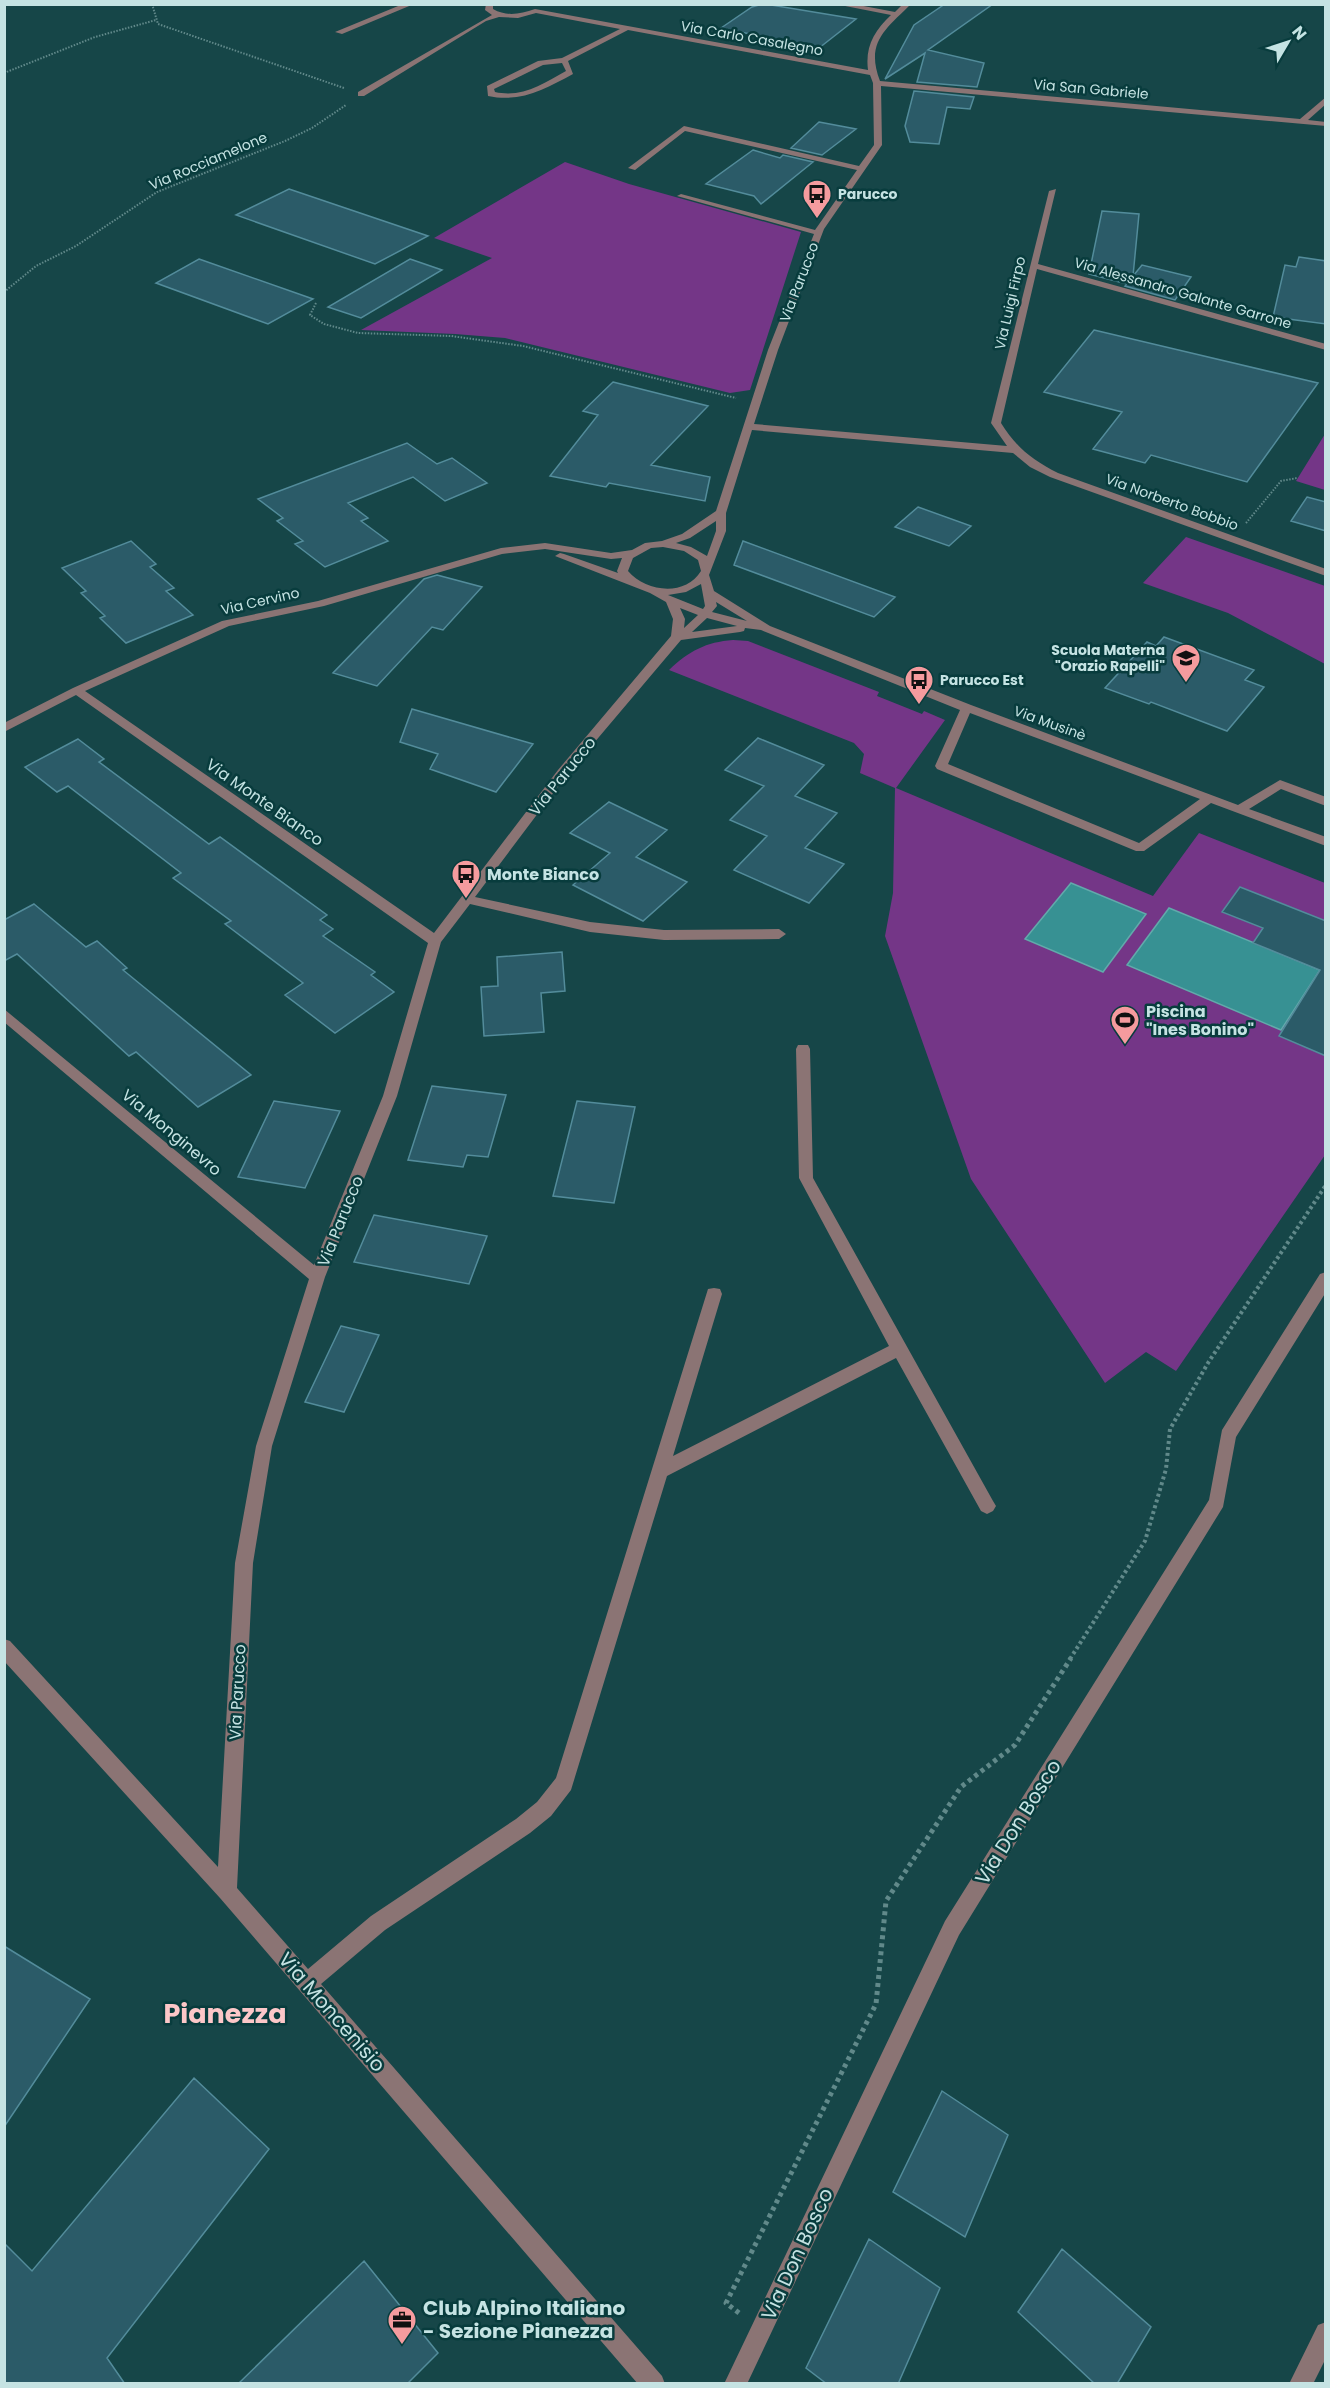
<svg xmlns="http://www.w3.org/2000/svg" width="1330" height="2388" viewBox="0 0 1330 2388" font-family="Poppins,sans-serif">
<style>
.green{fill:#743687}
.water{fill:#379193;stroke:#62aaab;stroke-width:1.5}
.building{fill:#2b5b68;stroke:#538c9b;stroke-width:1.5}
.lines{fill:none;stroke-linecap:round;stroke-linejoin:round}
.path-far2{stroke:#61898a;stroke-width:2;stroke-dasharray:1.5 1.5;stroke-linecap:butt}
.path-far1{stroke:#61898a;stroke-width:4;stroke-dasharray:3 3;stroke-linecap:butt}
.path{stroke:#61898a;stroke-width:5;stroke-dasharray:4 4;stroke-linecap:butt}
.minor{fill:#8b7474;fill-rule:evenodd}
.labels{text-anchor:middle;stroke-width:5;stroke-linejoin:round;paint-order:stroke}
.far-street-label{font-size:14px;fill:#c5e3e3;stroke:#083c3d}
.far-poi-label{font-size:14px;font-weight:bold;fill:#c5e3e3;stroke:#083c3d;text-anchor:start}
.street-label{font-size:16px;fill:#c5e3e3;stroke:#083c3d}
.poi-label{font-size:16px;font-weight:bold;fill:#c5e3e3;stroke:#083c3d;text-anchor:start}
.near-street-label{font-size:20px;fill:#c5e3e3;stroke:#083c3d}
.near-poi-label{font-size:20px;font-weight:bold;fill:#c5e3e3;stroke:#083c3d;text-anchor:start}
.near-district-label{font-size:27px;font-weight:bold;fill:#fcc7c8;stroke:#083c3d}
</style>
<rect width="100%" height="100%" fill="#164648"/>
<path class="green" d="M565,162L629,184L801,232L750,390L730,393L505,338L455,334L361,330L492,258L434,238Z
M1325,434V490L1296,481Z
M1186,537L1325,586V664L1228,613L1143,583Z
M733,640L748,641L879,692L877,696L922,714L924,711L945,720L896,788L1153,896L1199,833L1325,883V1155L1176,1371L1146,1352L1105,1383L971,1179L885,936L893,893L895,788L860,773L864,754L854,743L669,670C689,651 706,642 733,640Z"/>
<path class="water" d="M1071,883L1146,914L1103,972L1025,939Z
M1169,908L1320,970L1281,1030L1127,965Z"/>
<path class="building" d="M945,4H993L928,50L984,63L977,87L917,82L925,53L885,79L914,25Z
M759,5H771L856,19L819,48L721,28L752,7Z
M914,91L974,97L970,109L947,107L939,144L910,142L905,126Z
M819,122L856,129L822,155L791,148Z
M753,150L780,158L783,155L813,162L761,204L754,196L706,184Z
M289,189L428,236L375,264L236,215Z
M1102,211L1139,214L1133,276L1142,265L1191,277L1175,300L1125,286L1127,284L1089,274Z
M1299,257L1326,261V324L1273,317L1285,265L1296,267Z
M199,259L313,299L268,324L156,283Z
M410,259L442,270L361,318L328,307Z
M1094,330L1187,352L1318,383L1247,482L1151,455L1145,463L1093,449L1122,412L1044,392Z
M613,382L708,406L651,465L710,477L705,501L609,483L606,487L550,476L598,415L583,411Z
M407,443L437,464L452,458L487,483L445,501L413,477L348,503L368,518L361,521L388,541L325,567L295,544L303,541L277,521L283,518L258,499Z
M1307,497L1326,502V531L1291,521Z
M918,507L971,526L949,546L895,527Z
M131,541L156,564L150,567L174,588L166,591L193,615L126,643L100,618L105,616L81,593L86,591L62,568Z
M743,541L895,597L874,617L734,565Z
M437,575L482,587L443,630L432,627L377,686L333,673L424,579Z
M1164,637L1254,670L1245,680L1264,687L1227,731L1151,702L1149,704L1105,688L1147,642L1156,646Z
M412,709L533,744L496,792L430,769L438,754L400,742Z
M758,738L824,765L795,796L837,813L805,848L844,864L809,903L734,870L767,836L730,820L764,786L725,770Z
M78,739L104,759L99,762L209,844L220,837L327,915L320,920L333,929L323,936L375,972L371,975L394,992L335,1033L285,995L303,983L225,924L231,921L173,878L181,873L68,786L57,792L25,767Z
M609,802L667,830L636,857L687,882L643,921L573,885L610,853L570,833Z
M1240,887L1326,921V1056L1279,1036L1320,970L1253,943L1263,928L1222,912Z
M34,904L86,947L97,941L127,968L123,970L251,1075L198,1107L136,1052L129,1056L17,954L4,961V920Z
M562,952L565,991L541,993L544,1032L484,1036L481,987L498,986L497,957Z
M432,1086L506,1095L488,1157L467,1155L463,1167L408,1160Z
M274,1101L340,1111L305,1188L238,1177Z
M577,1101L635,1107L614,1203L553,1196Z
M374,1215L487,1236L469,1284L354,1262Z
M341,1326L379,1335L344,1412L305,1402Z
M4,1946L90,1999L4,2127Z
M194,2078L269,2149L107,2358L125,2384H4V2243L32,2271Z
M942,2091L1008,2135L965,2237L893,2192Z
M869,2239L940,2288L898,2384H827L806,2368Z
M1062,2249L1151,2327L1117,2384H1095L1018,2312Z
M364,2261L438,2353L407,2384H238Z"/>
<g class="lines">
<path class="path-far2" d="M152,4L158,24L344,88
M4,73L95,37L156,20
M4,292L36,266L76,246L157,192L285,141L312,128L346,105
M316,303L310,315L324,324L358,333L451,336L523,346L736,398
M1246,523L1281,481L1297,478"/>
<path class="path-far1" d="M1070,1659L1145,1541L1166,1469L1170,1429L1208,1363L1326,1185"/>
<path class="path" d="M739,2313L726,2303L876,2004L886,1901L961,1787L1015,1745L1071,1658"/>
<path class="minor" d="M403,4H414L342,34L335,32Z
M486,4H493V9C507,17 520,14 535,9L868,70C865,47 874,31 891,15L835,4H853L895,12L903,4H911C886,29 865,42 880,81L1300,119L1326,97V104L1308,120L1326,122V126L881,86L882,145L824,229L778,350L754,424L1007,446L991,423L1049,191L1056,189L1038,264L1326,344V350L1037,269L1001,423C1016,447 1032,460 1058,473L1326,569V576L1050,477L1030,467L1013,453L752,430L726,513V531L709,575L714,591L770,626L971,705L1238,805L1280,780L1326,797V806L1281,789L1249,809L1326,837V846L1211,803L1144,851H1136L937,769L935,766L960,710L761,630L745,628L744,631L740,632L681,640L566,776L475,897L590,922L664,930L779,929L786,934L779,939L664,940L590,932L470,904L441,942L397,1096L325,1277L272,1446L253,1563L237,1888L308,1969L371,1916L516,1819L537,1802L556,1778L708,1289L714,1288L720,1289L722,1294L673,1456L889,1346L799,1178L796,1049L798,1045H808L810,1049L813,1178L993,1501L996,1506L993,1511L987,1514L981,1511L896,1358L667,1476L571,1790L551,1816L530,1833L385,1930L321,1984L662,2376L665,2384H638L220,1898L4,1661V1639L10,1641L218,1867L235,1563L256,1446L309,1279L4,1022V1009L314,1265L383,1096L428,943L76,695L4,732V723L73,688L222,621L318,601L501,548L545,543L611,553L632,550L645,543L662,541L682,534L716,511L768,350L814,234L677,196L681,194L815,230L857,170L685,131L635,170L628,168L684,126L859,166L874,145L873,83L870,75L628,30L568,61L573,74C545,89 521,103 488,96L487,86L538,61L562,58L620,29L536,13L518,18L499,17L486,21L364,96H358V92L492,15L485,10ZM562,63L566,71C543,84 522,98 495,92L494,89L543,65ZM716,521V531L707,556L691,547L676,543L690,538ZM663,547L684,551L698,560L701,571C685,597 646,592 628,571L633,558L651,548ZM545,549L611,559L622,558L617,571L618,573L564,554L560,553L555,556L650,593L666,602L673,619L671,636L558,770L434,933L85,691L229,626L324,606L502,554ZM701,584L705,606L703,609L668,595L686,592ZM716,602L747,621L712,612L717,606ZM680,608L698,615L684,628L685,619ZM707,618L737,626L692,632ZM970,713L1200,799L1139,843L948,764Z
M1326,1272V1292L1236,1437L1223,1507L959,1935L747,2384H724L945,1921L1209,1500L1222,1430L1320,1274Z
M1326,2322V2358L1313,2384H1289L1318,2325Z"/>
</g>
<defs>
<g id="bus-pin" transform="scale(1.5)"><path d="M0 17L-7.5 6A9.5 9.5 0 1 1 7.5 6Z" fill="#f59b9e" stroke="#083c3d"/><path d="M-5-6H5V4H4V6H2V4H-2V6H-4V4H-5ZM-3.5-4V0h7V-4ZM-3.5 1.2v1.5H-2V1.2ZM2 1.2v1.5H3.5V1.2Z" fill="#111"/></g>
<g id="school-pin" transform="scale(1.5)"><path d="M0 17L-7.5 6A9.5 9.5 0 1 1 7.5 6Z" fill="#f59b9e" stroke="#083c3d"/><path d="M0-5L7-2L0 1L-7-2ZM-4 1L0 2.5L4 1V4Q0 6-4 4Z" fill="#111"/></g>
<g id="stadium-pin" transform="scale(1.5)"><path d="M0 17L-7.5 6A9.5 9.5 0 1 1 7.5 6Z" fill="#f59b9e" stroke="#083c3d"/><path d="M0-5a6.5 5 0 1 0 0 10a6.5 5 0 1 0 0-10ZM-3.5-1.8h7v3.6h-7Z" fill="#111"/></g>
<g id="office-pin" transform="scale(1.5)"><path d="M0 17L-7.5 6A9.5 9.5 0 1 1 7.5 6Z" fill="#f59b9e" stroke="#083c3d"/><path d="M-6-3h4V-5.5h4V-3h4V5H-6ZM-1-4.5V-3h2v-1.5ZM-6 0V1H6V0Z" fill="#111"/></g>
</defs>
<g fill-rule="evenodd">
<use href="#bus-pin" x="817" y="194"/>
<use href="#school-pin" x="1186" y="658"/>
<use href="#bus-pin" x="919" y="680"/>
<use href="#bus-pin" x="466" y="874"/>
<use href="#stadium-pin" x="1125" y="1020"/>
<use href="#office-pin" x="402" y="2320"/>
</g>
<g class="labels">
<g class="far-street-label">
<text transform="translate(752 38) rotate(10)" y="5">Via Carlo Casalegno</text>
<text transform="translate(1091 89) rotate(5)" y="5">Via San Gabriele</text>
<text transform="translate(208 161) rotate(-23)" y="5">Via Rocciamelone</text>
<text transform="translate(799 282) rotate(-69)" y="5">Via Parucco</text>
<text transform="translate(1183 293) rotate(16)" y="5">Via Alessandro Galante Garrone</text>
<text transform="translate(1010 303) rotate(-77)" y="5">Via Luigi Firpo</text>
<text transform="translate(1172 502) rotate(20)" y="5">Via Norberto Bobbio</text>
<text transform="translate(260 601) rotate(-13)" y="5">Via Cervino</text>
<text transform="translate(1050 723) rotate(20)" y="5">Via Musinè</text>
</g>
<g class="far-poi-label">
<text x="838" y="199">Parucco</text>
<text x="1165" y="655" text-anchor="end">Scuola Materna<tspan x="1165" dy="16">"Orazio Rapelli"</tspan></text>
<text x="940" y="685">Parucco Est</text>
</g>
<g class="street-label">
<text transform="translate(562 776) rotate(-51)" y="6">Via Parucco</text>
<text transform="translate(265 802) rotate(35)" y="6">Via Monte Bianco</text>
<text transform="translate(172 1132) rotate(40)" y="6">Via Monginevro</text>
<text transform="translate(340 1221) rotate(-68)" y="6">Via Parucco</text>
<text transform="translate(237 1692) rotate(-87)" y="6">Via Parucco</text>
</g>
<g class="poi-label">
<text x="487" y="880">Monte Bianco</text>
<text x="1146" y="1017">Piscina<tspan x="1146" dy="18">"Ines Bonino"</tspan></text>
</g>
<g class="near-street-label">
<text transform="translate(1018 1822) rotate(-58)" y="7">Via Don Bosco</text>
<text transform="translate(332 2012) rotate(49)" y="7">Via Moncenisio</text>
<text transform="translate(797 2254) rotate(-65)" y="7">Via Don Bosco</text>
</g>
<g class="near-poi-label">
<text x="423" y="2315">Club Alpino Italiano<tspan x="423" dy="23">- Sezione Pianezza</tspan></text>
</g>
<g class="near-district-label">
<text x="225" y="2023">Pianezza</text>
</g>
</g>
<rect width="1330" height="2388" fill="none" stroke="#c5e3e3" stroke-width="12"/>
<g transform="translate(1288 42) rotate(51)" stroke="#083c3d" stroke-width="4.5" paint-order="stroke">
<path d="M0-4.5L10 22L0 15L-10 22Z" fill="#c5e3e3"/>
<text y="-9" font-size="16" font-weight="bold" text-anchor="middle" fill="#c5e3e3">N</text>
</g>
</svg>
